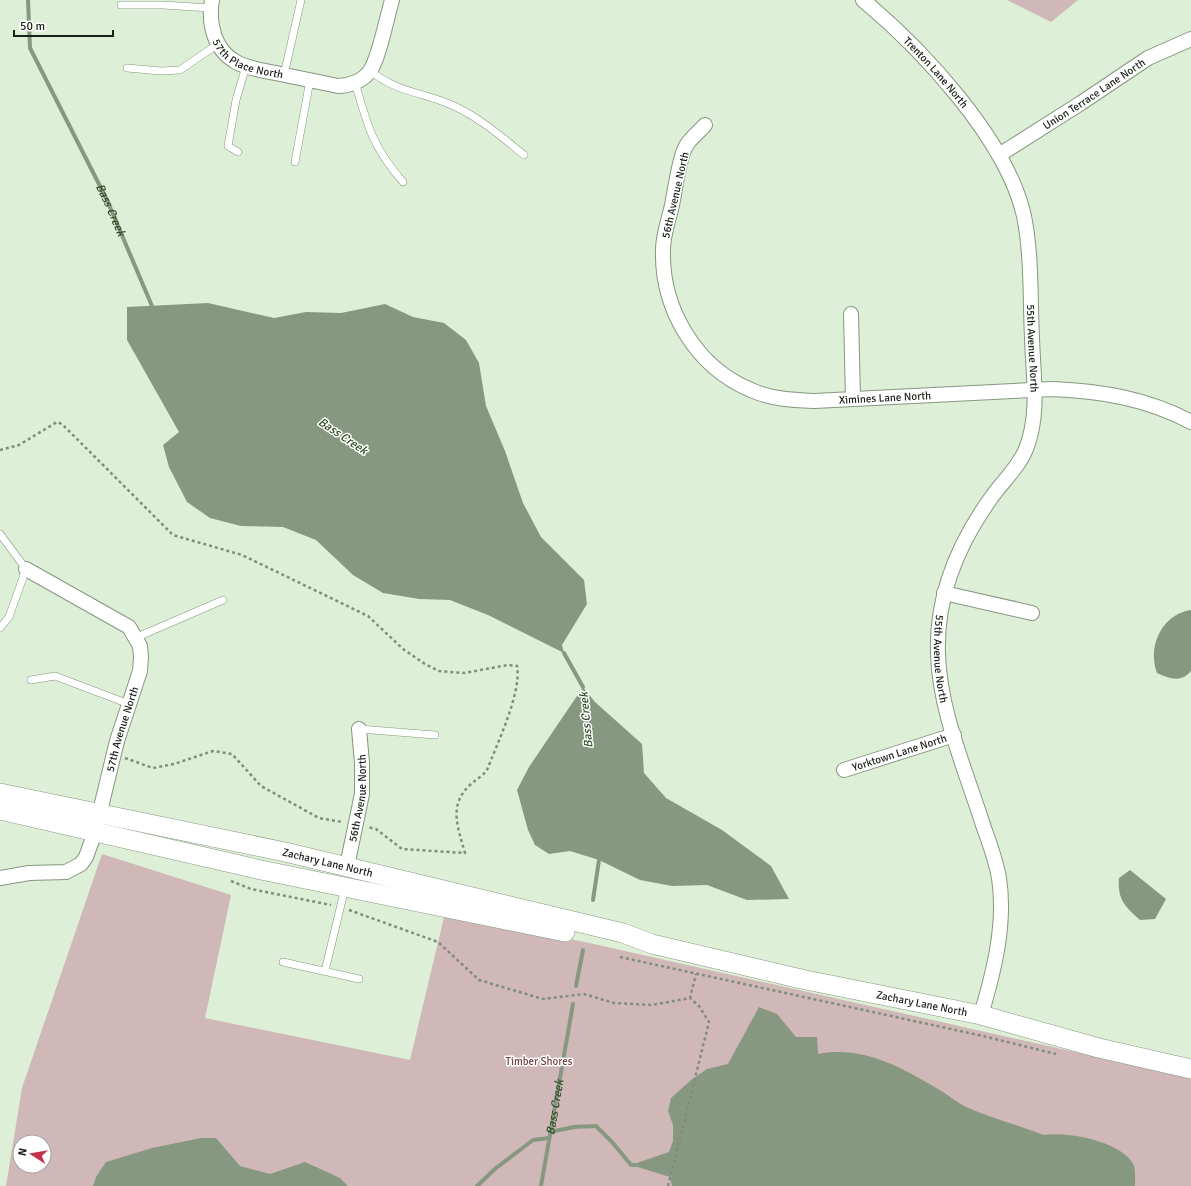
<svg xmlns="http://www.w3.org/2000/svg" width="1191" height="1186" viewBox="0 0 1191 1186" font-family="Signika,sans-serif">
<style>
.green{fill:#d0b7b8;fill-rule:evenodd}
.water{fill:#869980}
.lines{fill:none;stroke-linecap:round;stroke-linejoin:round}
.stream{stroke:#869980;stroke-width:4}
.lane-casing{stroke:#869780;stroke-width:8}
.street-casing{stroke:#869780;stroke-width:16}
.secondary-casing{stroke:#869780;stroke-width:20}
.path{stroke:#818d7c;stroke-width:2.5;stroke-dasharray:3 3;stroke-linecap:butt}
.lane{stroke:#fff;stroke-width:7}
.street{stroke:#fff;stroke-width:14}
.secondary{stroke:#fff;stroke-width:19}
.labels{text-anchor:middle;stroke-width:3;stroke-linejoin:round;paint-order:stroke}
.street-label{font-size:11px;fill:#192017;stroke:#fff}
.park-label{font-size:11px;fill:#764245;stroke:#fff}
.water-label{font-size:12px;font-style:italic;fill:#324f27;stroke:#fff}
</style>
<rect width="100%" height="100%" fill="#ddefd6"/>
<path class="green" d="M1007,0H1078L1051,22Z
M102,854L231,895L205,1018L410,1060L445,913L594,944L1191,1078V1186H6L22,1088ZM20,1142H44V1166H20Z"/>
<path class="water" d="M208,303L274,318L306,312L341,313L385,304L413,317L444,323L466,340L479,363L486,406L505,451L523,503L541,537L584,580L587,604L562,645L564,653L488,615L450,600L419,599L383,593L353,575L316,540L283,527L241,526L210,518L187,502L169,467L163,445L179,432L127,340V307Z
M1191,610V671C1181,683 1170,679 1157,673C1147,647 1162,614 1191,610Z
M583,687L595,702L642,744L644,773L666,798L722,830L771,866L789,899L747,900L707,885L672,886L640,880L599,860L570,851L549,854L535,845L528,830L517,790L529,767Z
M1130,870L1166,899L1155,919L1140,920C1125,907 1117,899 1119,878Z
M759,1007L777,1014L796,1037H817L818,1054C865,1045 904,1069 943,1092C951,1097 958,1103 966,1107C991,1118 1018,1125 1044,1135C1066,1131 1119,1141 1132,1162C1136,1168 1135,1179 1135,1186H672L670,1177L631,1165L669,1152L673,1141V1125L668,1111L671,1098L691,1080L707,1069L728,1064Z
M201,1138H216L240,1166L270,1174L305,1162L340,1178L348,1186H93L96,1177L106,1162L152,1148Z"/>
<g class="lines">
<g class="stream">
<path id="s1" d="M28,0L30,48L107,200L152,306"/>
<path d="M564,653L583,687"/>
<path d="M593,900L599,860"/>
<path d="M576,986L583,950"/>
<path d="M550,1132L574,1127L596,1126L612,1142L631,1165H636"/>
<path d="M477,1186L496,1168L533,1140L549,1138"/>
<path id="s2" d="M541,1186L573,1004"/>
</g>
<g class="lane-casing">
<path id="lane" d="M121,5H163L210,8
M127,68L161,71L180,70L218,44
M371,71C395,92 426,93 454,106C480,118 502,137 524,155
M284,75L301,0
M355,82C367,125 373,148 403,182
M238,152L228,146L236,100L246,66
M295,162L310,80
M0,534L26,569L9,617L0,628
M135,638L223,600
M31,680L55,676L129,704
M359,729L435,735
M283,962L359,979
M325,971L345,888"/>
</g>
<g class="street-casing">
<g id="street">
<path id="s3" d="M212,0C208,23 214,50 236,62C249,69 266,71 280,74C300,78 319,82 338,86C349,86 363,81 370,71C379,58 387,17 392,0"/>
<path id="s4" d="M863,0C922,49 1007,140 1024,216C1032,256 1030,298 1032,338C1033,374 1040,414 1026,449C1019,467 1002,482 991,498C958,544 936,596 938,653C939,710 966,771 983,825C989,842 996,860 999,878C1006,924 994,971 981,1015"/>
<path id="s5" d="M705,125C699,132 688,140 685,148C679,159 675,191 672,205C669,219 663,235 663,249C661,309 696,367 751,390C771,399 792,400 814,401L1053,389C1102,391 1148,399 1191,422"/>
<path id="s6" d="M999,155L1081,103L1148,58L1191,39"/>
<path d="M851,314L853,399"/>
<path d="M944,593L1032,613"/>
<path id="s7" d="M844,770L954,735"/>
<path id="s8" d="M347,866L362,794V763L359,729"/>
<path id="s9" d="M0,878L29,873L66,872L81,864L86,857L95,832L117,741L140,671L141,657L140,646L129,627L26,569"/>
</g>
</g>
<g class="secondary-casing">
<g id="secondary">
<path id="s10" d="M0,793L285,852L623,933L652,944L801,979L981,1015L1099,1048L1191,1069"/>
<path d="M0,810L261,870L565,932"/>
</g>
</g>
<path class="path" d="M0,450L19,445L57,422L62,424L173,535L242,555L368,616L403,649L425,664L439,671L464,673L508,665L517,666C522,692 497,744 487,770C482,777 476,779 470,785C448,805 458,828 465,853L402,849L376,829L367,827
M125,758L153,768L174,764L213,751L232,754L261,786L319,818L343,822
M231,881L251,889L331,905
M349,910L438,942L479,980L543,999L584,994L614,1003L652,1005L690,998L696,974
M620,957L983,1036L1056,1054
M668,1186L709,1022L699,1006L690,998"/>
<use href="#lane" class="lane"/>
<use href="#street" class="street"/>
<use href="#secondary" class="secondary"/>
</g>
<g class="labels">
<g class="street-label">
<text dy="4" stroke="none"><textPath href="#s3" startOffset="80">57th Place North</textPath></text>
<text dy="4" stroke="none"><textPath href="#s4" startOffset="103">Trenton Lane North</textPath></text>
<text dy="4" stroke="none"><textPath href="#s6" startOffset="113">Union Terrace Lane North</textPath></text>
<text transform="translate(675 195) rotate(-77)" y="4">56th Avenue North</text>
<text dy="4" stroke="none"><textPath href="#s4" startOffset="406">55th Avenue North</textPath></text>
<text dy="4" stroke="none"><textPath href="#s5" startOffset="446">Ximines Lane North</textPath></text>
<text dy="4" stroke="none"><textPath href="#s4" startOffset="741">55th Avenue North</textPath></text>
<text dy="4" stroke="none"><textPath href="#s9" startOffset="225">57th Avenue North</textPath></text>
<text dy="4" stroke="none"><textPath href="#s7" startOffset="58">Yorktown Lane North</textPath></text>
<text dy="4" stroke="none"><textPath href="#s8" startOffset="69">56th Avenue North</textPath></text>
<text dy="4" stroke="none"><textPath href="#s10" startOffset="335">Zachary Lane North</textPath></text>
<text dy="4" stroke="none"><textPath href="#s10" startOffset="946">Zachary Lane North</textPath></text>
</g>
<g class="park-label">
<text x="539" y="1065">Timber Shores</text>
</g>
<g class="water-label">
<text dy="4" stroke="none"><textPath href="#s1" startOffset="229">Bass Creek</textPath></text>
<text transform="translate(343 436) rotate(34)" y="4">Bass Creek</text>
<text transform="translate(586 720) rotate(-95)" y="4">Bass Creek</text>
<text dy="4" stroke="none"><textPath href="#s2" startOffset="80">Bass Creek</textPath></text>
</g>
</g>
<g transform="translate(32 1154) rotate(282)"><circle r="19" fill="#ffffff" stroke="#a3a6a2"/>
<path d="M0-3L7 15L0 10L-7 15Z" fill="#c23248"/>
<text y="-6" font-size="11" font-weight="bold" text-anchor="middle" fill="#192017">N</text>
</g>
<path d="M14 30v6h99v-6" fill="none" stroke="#192017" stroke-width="2"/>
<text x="20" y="30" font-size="12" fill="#192017" stroke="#ffffff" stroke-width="3" paint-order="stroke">50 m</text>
</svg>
